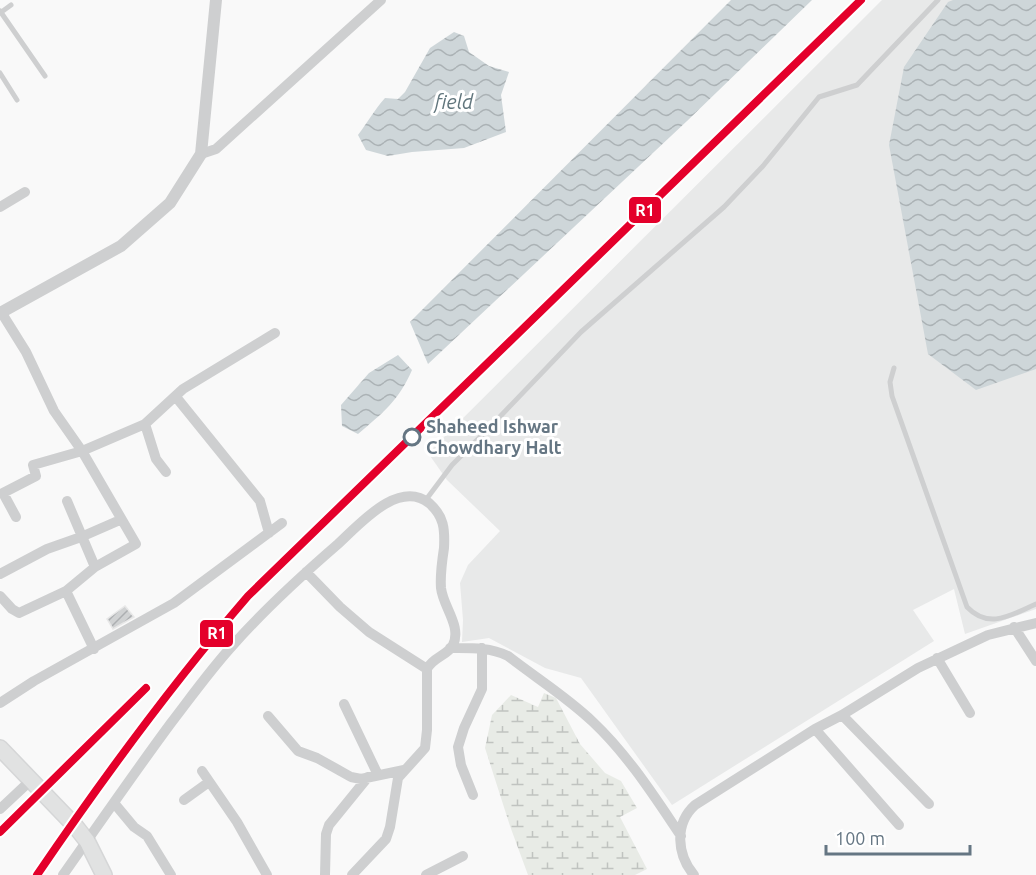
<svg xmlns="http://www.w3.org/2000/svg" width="1036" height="875" viewBox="0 0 1036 875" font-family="Ubuntu,sans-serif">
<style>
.built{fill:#e8e9e9}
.wetland{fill:url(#wetland-marsh)}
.water{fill:url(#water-waves)}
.building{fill:url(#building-hatch);stroke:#e8e8e8;stroke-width:1.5}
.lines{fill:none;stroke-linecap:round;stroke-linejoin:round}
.secondary-casing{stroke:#d5d6d7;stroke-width:18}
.service{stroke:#cecfd0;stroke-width:5}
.minor{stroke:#cecfd0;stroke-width:10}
.tertiary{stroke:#cecfd0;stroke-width:12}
.secondary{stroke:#e1e2e2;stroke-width:15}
.rail-1-casing{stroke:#fff;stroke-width:12}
.rail-1{stroke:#e4002b;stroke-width:8}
.stop-dot{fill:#fff;stroke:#657683;stroke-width:3}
.labels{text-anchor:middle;stroke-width:6;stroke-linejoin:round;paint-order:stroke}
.stop-label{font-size:18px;font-weight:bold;fill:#657683;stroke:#fff;text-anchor:start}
.water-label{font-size:20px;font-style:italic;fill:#60757c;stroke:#fff}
.line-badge{stroke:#fff;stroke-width:2}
.badge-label{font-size:16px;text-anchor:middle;font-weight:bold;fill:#fff}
</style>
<defs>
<pattern id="wetland-marsh" width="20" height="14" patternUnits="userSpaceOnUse" patternTransform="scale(1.5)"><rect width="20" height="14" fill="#e8ebe6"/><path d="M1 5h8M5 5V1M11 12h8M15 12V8" fill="none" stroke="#c0c3c0"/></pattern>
<pattern id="water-waves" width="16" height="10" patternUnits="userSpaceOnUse" patternTransform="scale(1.5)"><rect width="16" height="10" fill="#ced6d9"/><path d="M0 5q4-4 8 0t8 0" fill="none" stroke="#abb2b5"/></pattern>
<pattern id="building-hatch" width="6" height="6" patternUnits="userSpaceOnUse" patternTransform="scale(1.5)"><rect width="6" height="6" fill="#d0d2d3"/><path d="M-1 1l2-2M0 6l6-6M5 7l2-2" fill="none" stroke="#acafb1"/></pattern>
</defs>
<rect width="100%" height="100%" fill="#f9f9f9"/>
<path class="built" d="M882,0H1036V609L965,634L954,589L913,610L934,641L672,805L581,678L545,668L489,638L462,642L463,620L460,583L468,565L500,531L447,480L428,453Z"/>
<path class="wetland" d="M544,693L556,698L580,744L605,773L621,781L637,808L620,817L647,869L635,875H528L510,826L485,748L492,715L511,695L538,707Z"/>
<path class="water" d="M731,0H812L687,121L428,364L410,322Z
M953,0H1036V369L976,390L928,354L889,145L904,67L948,2Z
M454,32L464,36L469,52L489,66L509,72L501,95L506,132L464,148L412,152L388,156L366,150L358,135C367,123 375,109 385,98L398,99L405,92L430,48Z
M398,355L412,370C399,400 383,413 358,434L342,426L341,405L369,373Z"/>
<path class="building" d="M125,606L134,617L113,629L107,619Z"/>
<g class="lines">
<g class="secondary-casing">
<path id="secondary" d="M0,748L76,827L87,841L104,875"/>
</g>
<path class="service" d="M0,11L45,76
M0,13L11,5
M0,73L17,100
M894,368L890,382L892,396L967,607C989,630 1011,615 1036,604
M425,501L452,465L491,426L581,332L724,207L763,166L819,97L857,85L938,0"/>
<path class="minor" d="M201,154L216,149L381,0
M0,207L25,192
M176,397L260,501L269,533
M166,472L156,459L145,424L183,389L275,333
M67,501L95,567
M16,517L3,493L36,476L33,465L82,451L145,424
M306,572L340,607L369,632L427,669
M0,574L47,549L81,537L120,520
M66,591L94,649
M0,596L12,609L19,613L66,591L95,567L136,544L82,451L54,411L26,352L1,312
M1014,627L1036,661
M450,648C471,648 489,647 508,656C536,678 567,697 593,722C628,755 654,796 681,836
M937,658L970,713
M0,703L34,681L174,603L282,523
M344,704L378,775
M842,715L929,804
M268,716L298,751L317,758L351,777L361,779L404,770
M815,729L899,825
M202,771L237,822L267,875
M473,795L461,765L458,747L464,728L482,689V648
M184,800L209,782
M114,803L134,827L147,836L171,875
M0,809L30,781
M63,875C99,824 134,773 171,723C191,697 211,669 233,645C265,609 301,576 338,544C359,525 398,479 429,503C444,516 445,529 444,548C442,561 440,575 441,588C443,607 462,626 453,645C447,656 433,657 427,669V730L425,748L398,778L390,827L386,839L352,875
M325,875L326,834L329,825L368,777
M426,875L463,856
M694,875C677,855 674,824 695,805L815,729L842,715L918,668L988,635L1036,623"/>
<path class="tertiary" d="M0,313L121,246L170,203L201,154L216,0"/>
<use href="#secondary" class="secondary"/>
<g class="rail-1-casing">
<path id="rail-1" d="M0,832L146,688
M37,875C103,778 172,684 248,596L861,0"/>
</g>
<use href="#rail-1" class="rail-1"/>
</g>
<circle class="stop-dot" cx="412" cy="437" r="8"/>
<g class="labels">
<g class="stop-label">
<text x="426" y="433">Shaheed Ishwar<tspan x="426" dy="21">Chowdhary Halt</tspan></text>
</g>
<g class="water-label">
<text x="454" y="109">field</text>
</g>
</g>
<g class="line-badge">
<rect x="628" y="196" width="34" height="28" rx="6" fill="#e4002b"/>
<rect x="199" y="619" width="35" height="29" rx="6" fill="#e4002b"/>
</g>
<g class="badge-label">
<text x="645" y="216">R1</text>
<text x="217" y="639">R1</text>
</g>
<path d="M826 845v9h144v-9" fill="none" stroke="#657683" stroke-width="3"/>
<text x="835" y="845" font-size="18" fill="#657683" stroke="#ffffff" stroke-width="4.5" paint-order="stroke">100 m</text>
</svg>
